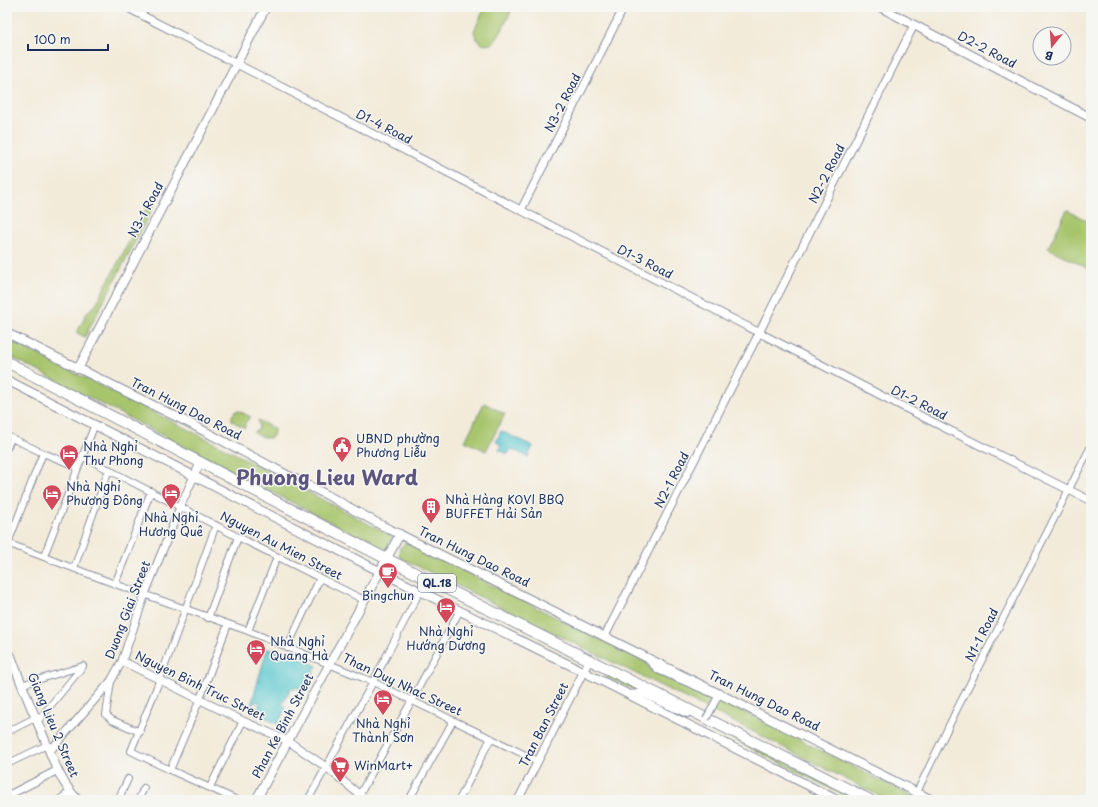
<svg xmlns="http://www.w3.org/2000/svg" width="1098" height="807" viewBox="0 0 1098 807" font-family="'Playpen Sans',sans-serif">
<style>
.green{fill:#a7c56c;stroke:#617a65}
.water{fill:#5ac7ce;stroke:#3a7b96}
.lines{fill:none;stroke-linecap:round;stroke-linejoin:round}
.minor-casing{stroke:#878d9c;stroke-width:8}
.tertiary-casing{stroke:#878d9c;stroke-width:9}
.secondary-casing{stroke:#878d9c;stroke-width:10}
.trunk-casing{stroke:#878d9c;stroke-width:12}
.minor{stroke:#fff;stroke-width:6}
.tertiary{stroke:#fff;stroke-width:7}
.secondary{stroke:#fff;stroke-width:8}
.trunk{stroke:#fff;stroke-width:10}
.minor-bridge-casing{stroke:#878d9c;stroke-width:8;stroke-linecap:butt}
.minor-bridge{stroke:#fff;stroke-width:6}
.labels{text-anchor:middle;stroke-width:3;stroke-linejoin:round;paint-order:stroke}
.shield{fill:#f6f6f2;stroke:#5d6b8a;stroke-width:1}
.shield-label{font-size:11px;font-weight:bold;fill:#1b2f5e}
.street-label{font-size:12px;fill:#1b2f5e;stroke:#f6f6f2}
.poi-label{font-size:12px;fill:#1b2f5e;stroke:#f6f6f2;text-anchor:start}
.town-label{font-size:20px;font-weight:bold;fill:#5d5580;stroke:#f6f6f2}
</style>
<rect width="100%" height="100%" fill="#f6f6f2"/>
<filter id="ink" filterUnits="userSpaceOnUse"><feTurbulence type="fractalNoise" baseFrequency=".025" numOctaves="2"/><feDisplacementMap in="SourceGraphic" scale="8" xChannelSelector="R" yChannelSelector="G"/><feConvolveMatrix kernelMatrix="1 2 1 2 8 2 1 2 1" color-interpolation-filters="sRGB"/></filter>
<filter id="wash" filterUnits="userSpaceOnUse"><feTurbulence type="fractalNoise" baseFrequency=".012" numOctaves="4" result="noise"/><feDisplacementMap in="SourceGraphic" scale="16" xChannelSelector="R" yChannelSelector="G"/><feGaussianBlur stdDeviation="0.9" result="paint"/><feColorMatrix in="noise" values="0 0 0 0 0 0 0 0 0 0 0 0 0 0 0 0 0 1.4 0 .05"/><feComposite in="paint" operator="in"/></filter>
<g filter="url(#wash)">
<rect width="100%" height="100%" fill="#f3ebda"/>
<path class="green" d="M485,7H511V11C508,18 499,38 494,42C491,45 486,45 482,44C477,41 475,36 474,31Z
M157,196L158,198L85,337L77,333L87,312L95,306L151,200L154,197Z
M1067,210L1091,223V270L1048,248Z
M7,339L207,439L390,535L392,538L386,550L380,548L7,355Z
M484,403L505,414L486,451L465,441Z
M236,411H239L251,417L245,423V428L232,421V415Z
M258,420L274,429C275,445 261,436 253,432L258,430L259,427Z
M405,543H408L647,663L651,671L718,703L720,700L920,800H887L734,722L399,557L400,548Z
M607,672L636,688V690L608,678L606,675Z
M709,722L860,800H854L707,726Z"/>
<path class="water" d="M501,431L533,446L528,457L511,449L508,454L499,450L501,445L496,442Z
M267,649C285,651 301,657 317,666L303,692L297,687L295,689L291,688L282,704L286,707L278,725L257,712L260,702H256L251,705Z"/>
</g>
<g filter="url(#ink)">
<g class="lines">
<g class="minor-casing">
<path id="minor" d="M7,436L43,453L78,467
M7,448L11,438
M82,456L238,537L364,600
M7,543L115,584L248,631L373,682L538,761
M8,543L43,453
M44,556L95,424
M74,568L109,469
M115,584L151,491
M208,618L238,537
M228,624L200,699L170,770L237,800
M248,631L277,557
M287,648L320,578
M648,660L658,670L718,696L711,710
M111,681L106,715L112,720L140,732
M21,685L83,666
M628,694L640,693L687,714
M37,722L83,666
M7,732L35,718
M7,764L47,745
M170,770L131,751L160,679L216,525
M210,787L243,721
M917,792L957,709L1091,446
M360,794L412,700L460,610
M59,800L70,792
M118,800L128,779
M138,800L144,788
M308,800L373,682L420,591
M409,800L453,721
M459,800L491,738"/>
</g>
<g class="tertiary-casing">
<path id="tertiary" d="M126,7L923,417L1091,501
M521,210L624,7
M605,636L759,333L914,25
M122,661L243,721L288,741L326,767L366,800
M50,751L111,681L122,661L145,594L180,507L201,461
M7,796L58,770
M518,800L590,659"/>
</g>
<g class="secondary-casing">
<path id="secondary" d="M880,7L1091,118
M7,333L191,424L287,475L327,495L381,525L932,800
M78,369L266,7
M7,380L379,571L584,672L837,800
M11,656C20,682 31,707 42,733C52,756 60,783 78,800
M256,800L400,534"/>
</g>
<g class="trunk-casing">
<path id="trunk" d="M7,362L379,555L870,800"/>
</g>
<use href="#minor" class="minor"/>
<use href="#tertiary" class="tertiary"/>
<use href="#secondary" class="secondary"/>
<use href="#trunk" class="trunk"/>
<g class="minor-bridge-casing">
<path id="minor-bridge" d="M706,719L711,710"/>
</g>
<use href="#minor-bridge" class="minor-bridge"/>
</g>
</g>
<defs>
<g id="civic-pin" transform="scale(1)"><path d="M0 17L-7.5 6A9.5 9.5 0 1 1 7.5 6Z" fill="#d1495b" stroke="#f6f6f2"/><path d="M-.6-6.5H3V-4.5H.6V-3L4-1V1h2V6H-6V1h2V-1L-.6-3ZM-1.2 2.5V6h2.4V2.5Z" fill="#fff"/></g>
<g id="hotel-pin" transform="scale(1)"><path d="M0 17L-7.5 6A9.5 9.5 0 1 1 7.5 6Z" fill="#d1495b" stroke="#f6f6f2"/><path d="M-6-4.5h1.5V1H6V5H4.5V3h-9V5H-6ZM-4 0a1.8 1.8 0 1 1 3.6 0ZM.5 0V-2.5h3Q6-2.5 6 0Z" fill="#fff"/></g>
<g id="building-pin" transform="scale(1)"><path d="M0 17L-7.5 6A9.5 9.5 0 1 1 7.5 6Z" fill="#d1495b" stroke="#f6f6f2"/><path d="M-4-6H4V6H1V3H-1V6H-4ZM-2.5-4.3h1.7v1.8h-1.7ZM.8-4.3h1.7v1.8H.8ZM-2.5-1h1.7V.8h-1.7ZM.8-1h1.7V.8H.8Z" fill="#fff"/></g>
<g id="cafe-pin" transform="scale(1)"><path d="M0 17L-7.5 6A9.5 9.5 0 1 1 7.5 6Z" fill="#d1495b" stroke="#f6f6f2"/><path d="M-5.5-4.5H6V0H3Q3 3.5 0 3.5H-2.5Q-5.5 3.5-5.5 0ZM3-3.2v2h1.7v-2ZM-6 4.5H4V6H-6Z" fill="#fff"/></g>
<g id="supermarket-pin" transform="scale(1)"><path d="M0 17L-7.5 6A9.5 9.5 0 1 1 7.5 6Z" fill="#d1495b" stroke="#f6f6f2"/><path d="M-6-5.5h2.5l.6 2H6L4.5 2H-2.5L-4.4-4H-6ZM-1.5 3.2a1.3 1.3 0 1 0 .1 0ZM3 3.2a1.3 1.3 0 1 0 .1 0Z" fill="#fff"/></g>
</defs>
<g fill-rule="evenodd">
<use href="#civic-pin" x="342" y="446"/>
<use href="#hotel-pin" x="69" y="454"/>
<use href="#hotel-pin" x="171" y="493"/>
<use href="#hotel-pin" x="52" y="494"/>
<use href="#building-pin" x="431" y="507"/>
<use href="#cafe-pin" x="388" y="572"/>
<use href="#hotel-pin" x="446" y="607"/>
<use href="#hotel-pin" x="256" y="649"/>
<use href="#hotel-pin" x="383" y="699"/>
<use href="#supermarket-pin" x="340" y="766"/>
</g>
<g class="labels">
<rect class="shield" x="418" y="574" width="38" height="18" rx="3"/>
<g class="shield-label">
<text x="437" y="587">QL.18</text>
</g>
<g class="street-label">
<text transform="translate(987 50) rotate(28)" y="4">D2-2 Road</text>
<text transform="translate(563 103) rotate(-63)" y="4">N3-2 Road</text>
<text transform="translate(384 127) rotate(27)" y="4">D1-4 Road</text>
<text transform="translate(827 174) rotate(-63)" y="4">N2-2 Road</text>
<text transform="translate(146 210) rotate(-62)" y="4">N3-1 Road</text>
<text transform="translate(645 262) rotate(27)" y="4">D1-3 Road</text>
<text transform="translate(919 403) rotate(27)" y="4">D1-2 Road</text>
<text transform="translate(186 409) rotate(27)" y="4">Tran Hung Dao Road</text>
<text transform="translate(672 480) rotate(-63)" y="4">N2-1 Road</text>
<text transform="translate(281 546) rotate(27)" y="4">Nguyen Au Mien Street</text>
<text transform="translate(474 557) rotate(26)" y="4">Tran Hung Dao Road</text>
<text transform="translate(128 610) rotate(-69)" y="4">Duong Giai Street</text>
<text transform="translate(982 635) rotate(-63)" y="4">N1-1 Road</text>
<text transform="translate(402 685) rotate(25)" y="4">Than Duy Nhac Street</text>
<text transform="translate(200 686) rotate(26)" y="4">Nguyen Binh Truc Street</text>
<text transform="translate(764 701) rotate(26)" y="4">Tran Hung Dao Road</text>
<text transform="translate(53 725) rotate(67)" y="4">Giang Lieu 2 Street</text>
<text transform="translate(544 725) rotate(-63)" y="4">Tran Ban Street</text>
<text transform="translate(283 726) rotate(-62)" y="4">Phan Ke Binh Street</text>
</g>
<g class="poi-label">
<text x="356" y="443">UBND phường<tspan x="356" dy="14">Phương Liễu</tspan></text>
<text x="83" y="451">Nhà Nghỉ<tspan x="83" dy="14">Thư Phong</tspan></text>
<text x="66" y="491">Nhà Nghỉ<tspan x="66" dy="14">Phương Đông</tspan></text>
<text x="445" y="504">Nhà Hàng KOVI BBQ<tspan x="445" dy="14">BUFFET Hải Sản</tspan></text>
<text x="171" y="522" text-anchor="middle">Nhà Nghỉ<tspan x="171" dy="14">Hương Quê</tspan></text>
<text x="388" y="600" text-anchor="middle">Bingchun</text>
<text x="446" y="636" text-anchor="middle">Nhà Nghỉ<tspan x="446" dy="14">Hướng Dương</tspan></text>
<text x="270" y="646">Nhà Nghỉ<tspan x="270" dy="14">Quang Hà</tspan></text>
<text x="383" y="728" text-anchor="middle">Nhà Nghỉ<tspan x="383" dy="14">Thành Sơn</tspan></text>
<text x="354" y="770">WinMart+</text>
</g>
<g class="town-label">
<text x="327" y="485">Phuong Lieu Ward</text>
</g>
</g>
<rect width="1098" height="807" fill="none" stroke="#f6f6f2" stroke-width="24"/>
<g transform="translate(1052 46) rotate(197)"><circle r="19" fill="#f6f6f2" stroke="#9ea6b7"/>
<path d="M0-3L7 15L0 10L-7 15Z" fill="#d1495b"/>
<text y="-6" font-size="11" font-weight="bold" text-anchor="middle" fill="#1b2f5e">B</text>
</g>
<path d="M28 44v6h80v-6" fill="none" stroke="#1b2f5e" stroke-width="2"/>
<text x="34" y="44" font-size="12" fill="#1b2f5e" stroke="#f6f6f2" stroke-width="3" paint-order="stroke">100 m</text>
</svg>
